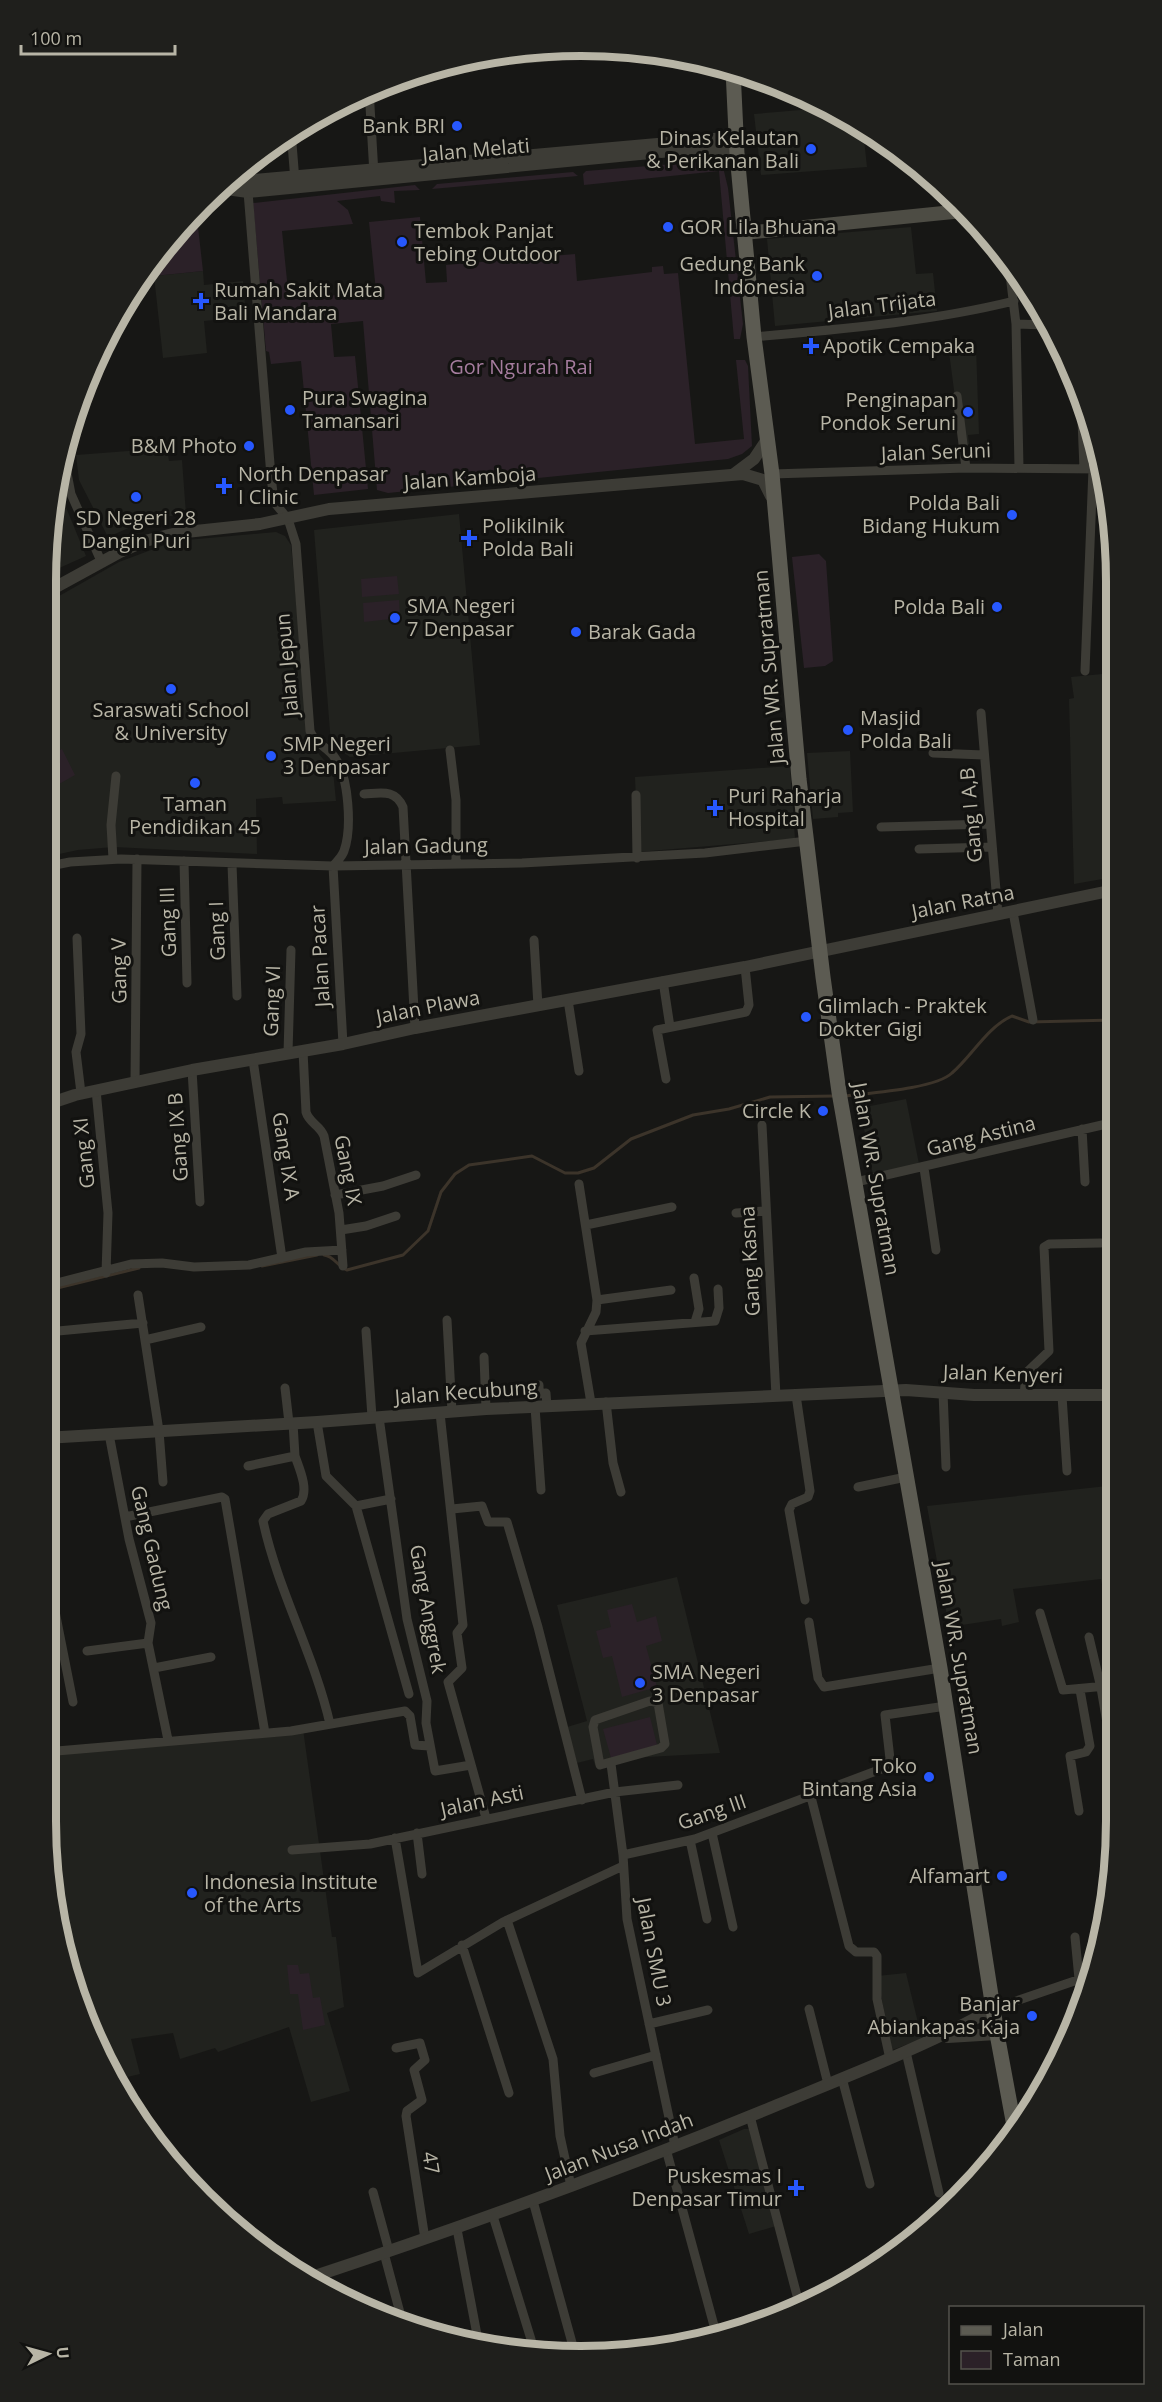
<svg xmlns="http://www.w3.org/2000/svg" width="1162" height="2402" viewBox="0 0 1162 2402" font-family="'Open Sans',sans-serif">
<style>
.built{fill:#21221e}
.green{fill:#2b2128}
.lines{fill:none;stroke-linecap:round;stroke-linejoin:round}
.stream{stroke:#3c342a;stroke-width:3}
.minor{stroke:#3d3c36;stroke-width:9}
.tertiary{stroke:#3d3c36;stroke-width:12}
.secondary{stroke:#4d4c44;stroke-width:14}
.primary{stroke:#5c5b52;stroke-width:15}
.poi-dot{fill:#2758fe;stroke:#121210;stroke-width:2}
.labels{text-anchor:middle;stroke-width:6;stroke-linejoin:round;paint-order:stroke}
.poi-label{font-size:20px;fill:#b8b5a6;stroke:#121210;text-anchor:start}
.street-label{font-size:20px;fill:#b8b5a6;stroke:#121210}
.park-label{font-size:20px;fill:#a57c9e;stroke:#121210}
.rim{fill:none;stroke:#b8b5a6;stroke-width:8}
</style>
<rect width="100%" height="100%" fill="#171715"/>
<path class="built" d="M824,108L863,130L867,167L761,175L754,114Z
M911,227L916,274L933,273L937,311L775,326L767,239Z
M203,271L204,285L243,281L246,317L204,321L207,353L163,358L154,276Z
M976,346L979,434L968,435L971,459H963L949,352Z
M167,448L169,461L182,460L186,514L149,519L108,537L79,480L76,455Z
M63,500L86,556L46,574L53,501Z
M459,514L480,745L350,757L331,744L314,530Z
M276,532L285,536L291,545L308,732L314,748L333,771L336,801L283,804L282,797L256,799L257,854L114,847L78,850L45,857V604L119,562L175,541Z
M1113,673L1114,877L1074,884L1069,699L1074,698L1071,677Z
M850,751L853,812L838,813V817L813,819L807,753Z
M790,766L795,839L638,852L635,777Z
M906,1099L919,1164L873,1175L860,1108Z
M1116,1485V1589L1103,1590L1101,1579L1013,1589L1019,1622L1002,1626L1001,1619L949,1627L927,1506Z
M677,1577L720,1753L630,1758L595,1765L593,1759L577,1763L567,1727L587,1721L557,1605Z
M303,1729L332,1937H336L344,2007L327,2013L350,2091L311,2102L289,2027L218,2052L215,2048L180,2059L173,2033L131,2039L140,2074L123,2078L124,2088L74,1994L45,1821V1750L127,1740Z
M906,1973L922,2039L892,2050L877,1976Z
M744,2129H749L776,2226L749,2234L719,2140Z"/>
<path class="green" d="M711,161L723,167L728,188L743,324L740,339H734L719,171L584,185L583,174L586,171Z
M573,172L578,176L432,189L437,184Z
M415,185L420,190L394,191L395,203L381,201L380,196L337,201L348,210L353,224L282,231L289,300L376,291L369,222L420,217L426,283L447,282L446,265L575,254L577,281L652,272V267L663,266L664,274L678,273L695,444L744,439L736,360H745L748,366L752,446L742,454L728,459L388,493L377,490L363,321L331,324L334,357L355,356L368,489L314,495L301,361L271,364L269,352L266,351L253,203Z
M196,209L203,271L154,276L153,262Z
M819,554L826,561L833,661L825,666L804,668L792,557Z
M397,576L399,594L362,597L361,579Z
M399,600L400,618L364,622L363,603Z
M62,749L75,775L45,792V758Z
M632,1604L637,1622L656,1616L662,1641L646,1646L657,1687L622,1697L612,1656L603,1658L596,1631L611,1627L607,1610Z
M650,1717L657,1745L611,1758L603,1729Z
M287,1965H298L300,1974L309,1973L313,1998L320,1997L325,2025L303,2030L298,1994H290Z"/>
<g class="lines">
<path class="stream" d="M845,1096C868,1093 935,1089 952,1073C973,1055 986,1028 1012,1016L1029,1022L1114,1020
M324,1255C334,1256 338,1267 347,1270L403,1255L428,1231L441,1192L455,1174L469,1165L532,1156L565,1173H578L594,1168L631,1139L693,1115L729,1109L770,1097L835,1096
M262,1266L317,1255
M45,1291L139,1268"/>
<path class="minor" d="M470,57L510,60L635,50
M369,89L374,174
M291,131L295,181
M248,192L271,476L274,502L288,519L296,544L310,731C315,744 328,747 335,758C349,777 352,829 344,851C342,857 337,861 333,866
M1008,258L1016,324L1019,468
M1016,324L1047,325
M754,337C841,329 929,322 1014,301
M957,396L966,468
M1081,396L1084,469
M63,452L71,494L101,561
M772,474L966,468L1101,469
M1085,671L1093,469
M981,713L998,914
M450,750L456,800V863
M933,753L984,755
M364,794C382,793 395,789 403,807L415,1028
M636,795L637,858
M881,827L990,824
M919,849L991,847
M113,859L111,825L116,776
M184,861L187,983
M232,864L237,996
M333,866L343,1044
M45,867L70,862L121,859L333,866L522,863L705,853L807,841
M1106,892L1114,968
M1013,912L1033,1020
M77,938L81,1034L76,1052L81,1093
M534,940L538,1006
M663,981L670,1027
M568,1000L579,1071
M303,1051L306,1112C309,1123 320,1125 324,1136L339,1213L343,1266
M288,1053L291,950
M253,1060L282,1258
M1111,1064L1114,1070
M192,1070L200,1202
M666,1079L657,1030L746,1012L749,1005L745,967
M135,1083L137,859
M96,1090L108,1213L106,1273
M762,1125L776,1396
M1082,1129L1085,1182
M924,1168L936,1250
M856,1182L1115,1122
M579,1184L597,1300L596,1312L581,1343L591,1403
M335,1195L383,1186L416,1175
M736,1213L766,1211
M586,1225L672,1207
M341,1230L366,1226L396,1216
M694,1278L699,1309L695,1322
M45,1286L131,1264L162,1263L194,1267L249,1265L306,1252L342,1250
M138,1295L159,1431L163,1482
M597,1300L671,1290
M447,1320L452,1412
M58,1331L143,1323
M366,1331L372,1417
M585,1331L715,1321L719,1308L718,1289
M145,1340L201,1327
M484,1357L486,1409
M539,1385V1394L546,1393L547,1406
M285,1388L289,1423
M943,1392L946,1467
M796,1395L810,1491L808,1497L792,1504L789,1510L805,1600
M1024,1396L1026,1373L1049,1351L1044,1247L1049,1244L1101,1243
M1062,1396L1067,1471
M606,1402L613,1463L621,1492
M535,1407L541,1490
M440,1413L463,1625L457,1633L462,1668L448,1682L486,1818
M379,1417L407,1619L427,1701L426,1723L435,1771L471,1765
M317,1422L326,1476L356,1506
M293,1423L295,1456
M109,1434L129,1539L151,1623L148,1643L168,1740
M248,1466L295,1456C299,1468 309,1489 301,1501L268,1514L263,1521C278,1591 314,1654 330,1724
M858,1487L906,1477
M391,1499L356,1506L409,1694
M452,1509L482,1506L488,1522H507L538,1627L582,1800
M125,1517L222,1497L225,1499L265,1733
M45,1597L52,1596L73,1702
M1040,1613L1063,1690L1117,1685
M809,1622L818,1678L824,1687L940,1668
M1089,1637L1101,1688L1117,1781
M87,1651L148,1643
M154,1668L211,1657
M650,1701L658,1703L665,1744L661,1748L600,1765L593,1727L595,1720Z
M45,1752L291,1731L405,1711L410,1716L415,1745L429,1746
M611,1764L623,1855L627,1919L675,2146
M810,1793L849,1946L856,1952H874L877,1956V1999L890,2059
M1079,1811L1070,1756L1086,1752L1090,1746L1080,1690
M417,1833L422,1874
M712,1833L733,1927
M395,1838L418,1973L503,1922L623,1866
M690,1840L707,1919
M292,1850L370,1844L615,1792L678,1785
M623,1855L695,1839L884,1768L890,1759L885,1715L946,1706
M507,1920L553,2059L560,2136L571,2186
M1075,1937L1079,1979
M462,1945L509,2093
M809,2009L828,2084
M993,2009L1092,1975
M649,2024L708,2010
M396,2048L420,2043L425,2060L414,2070L422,2100L407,2111L406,2116L425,2239
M906,2052L939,2193
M594,2073L656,2055
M842,2078L870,2184
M750,2116L800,2307
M666,2149L716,2333
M373,2192L389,2251
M533,2201L574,2350
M493,2216L534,2349
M457,2229L478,2340
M384,2253L403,2324"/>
<path class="tertiary" d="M219,188L248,192L702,148L737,154
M219,188L244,181L736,137
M734,474L754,459L768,438
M45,593L120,552L145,541L177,533L260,524L329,509L743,474L763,480L771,496
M45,1105L75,1095L192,1070L343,1044L415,1028L745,967L1114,890
M45,1438L317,1422L486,1409L906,1390L974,1395H1115
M948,2037L997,2034
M306,2279C463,2227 617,2171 770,2108C845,2077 922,2048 993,2009"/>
<path class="secondary" d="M744,233L963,211"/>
<path class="primary" d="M733,70L737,154L754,337L772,474L799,779L823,977L839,1092L940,1668L997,2034L1014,2126"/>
</g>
<g class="poi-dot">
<circle cx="457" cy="126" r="6"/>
<circle cx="811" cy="149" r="6"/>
<circle cx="668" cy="227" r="6"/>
<circle cx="402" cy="242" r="6"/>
<circle cx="817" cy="276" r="6"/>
<path d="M198 292h6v6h6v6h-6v6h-6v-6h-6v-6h6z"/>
<path d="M808 337h6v6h6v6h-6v6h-6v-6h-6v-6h6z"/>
<circle cx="290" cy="410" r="6"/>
<circle cx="968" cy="412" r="6"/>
<circle cx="249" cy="446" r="6"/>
<path d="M221 477h6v6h6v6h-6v6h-6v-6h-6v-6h6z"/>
<circle cx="136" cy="497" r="6"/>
<circle cx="1012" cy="515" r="6"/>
<path d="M466 529h6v6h6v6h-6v6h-6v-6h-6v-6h6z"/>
<circle cx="997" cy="607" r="6"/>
<circle cx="395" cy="618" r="6"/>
<circle cx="576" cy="632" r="6"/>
<circle cx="171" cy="689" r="6"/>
<circle cx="848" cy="730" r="6"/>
<circle cx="271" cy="756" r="6"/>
<circle cx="195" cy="783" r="6"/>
<path d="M712 799h6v6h6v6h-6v6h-6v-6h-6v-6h6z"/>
<circle cx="806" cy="1017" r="6"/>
<circle cx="823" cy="1111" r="6"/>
<circle cx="640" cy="1683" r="6"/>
<circle cx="929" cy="1777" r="6"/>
<circle cx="1002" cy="1876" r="6"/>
<circle cx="192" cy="1893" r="6"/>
<circle cx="1032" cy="2016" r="6"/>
<path d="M793 2179h6v6h6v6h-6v6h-6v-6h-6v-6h6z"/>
</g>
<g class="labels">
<g class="poi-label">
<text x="445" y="133" text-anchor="end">Bank BRI</text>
<text x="799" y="145" text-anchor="end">Dinas Kelautan<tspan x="799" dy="23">&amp; Perikanan Bali</tspan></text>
<text x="680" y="234">GOR Lila Bhuana</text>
<text x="414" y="238">Tembok Panjat<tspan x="414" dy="23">Tebing Outdoor</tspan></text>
<text x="805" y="271" text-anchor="end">Gedung Bank<tspan x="805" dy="23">Indonesia</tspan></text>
<text x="214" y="297">Rumah Sakit Mata<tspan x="214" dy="23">Bali Mandara</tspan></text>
<text x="823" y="353">Apotik Cempaka</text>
<text x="302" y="405">Pura Swagina<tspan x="302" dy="23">Tamansari</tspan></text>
<text x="956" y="407" text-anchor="end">Penginapan<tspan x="956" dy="23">Pondok Seruni</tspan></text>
<text x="237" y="453" text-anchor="end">B&amp;M Photo</text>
<text x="238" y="481">North Denpasar<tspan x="238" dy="23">I Clinic</tspan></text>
<text x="1000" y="510" text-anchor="end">Polda Bali<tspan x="1000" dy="23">Bidang Hukum</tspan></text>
<text x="136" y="525" text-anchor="middle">SD Negeri 28<tspan x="136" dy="23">Dangin Puri</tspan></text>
<text x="482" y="533">Polikilnik<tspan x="482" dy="23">Polda Bali</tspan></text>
<text x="407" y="613">SMA Negeri<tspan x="407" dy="23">7 Denpasar</tspan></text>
<text x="985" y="614" text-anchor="end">Polda Bali</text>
<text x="588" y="639">Barak Gada</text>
<text x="171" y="717" text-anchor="middle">Saraswati School<tspan x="171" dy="23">&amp; University</tspan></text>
<text x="860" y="725">Masjid<tspan x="860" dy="23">Polda Bali</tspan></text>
<text x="283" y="751">SMP Negeri<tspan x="283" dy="23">3 Denpasar</tspan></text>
<text x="728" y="803">Puri Raharja<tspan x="728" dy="23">Hospital</tspan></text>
<text x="195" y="811" text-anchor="middle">Taman<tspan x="195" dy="23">Pendidikan 45</tspan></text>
<text x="818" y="1013">Glimlach - Praktek<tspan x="818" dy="23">Dokter Gigi</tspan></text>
<text x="811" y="1118" text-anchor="end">Circle K</text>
<text x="652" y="1679">SMA Negeri<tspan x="652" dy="23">3 Denpasar</tspan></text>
<text x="917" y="1773" text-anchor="end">Toko<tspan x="917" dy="23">Bintang Asia</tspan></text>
<text x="990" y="1883" text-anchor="end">Alfamart</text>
<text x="204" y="1889">Indonesia Institute<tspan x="204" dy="23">of the Arts</tspan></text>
<text x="1020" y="2011" text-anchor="end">Banjar<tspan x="1020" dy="23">Abiankapas Kaja</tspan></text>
<text x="782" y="2183" text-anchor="end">Puskesmas I<tspan x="782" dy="23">Denpasar Timur</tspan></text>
</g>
<g class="street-label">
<text transform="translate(476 150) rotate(-5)" y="7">Jalan Melati</text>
<text transform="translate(882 305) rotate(-7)" y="7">Jalan Trijata</text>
<text transform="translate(936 452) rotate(-2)" y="7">Jalan Seruni</text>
<text transform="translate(470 478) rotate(-4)" y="7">Jalan Kamboja</text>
<text transform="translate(287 665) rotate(-95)" y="7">Jalan Jepun</text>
<text transform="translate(769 667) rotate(-95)" y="7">Jalan WR. Supratman</text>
<text transform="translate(971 815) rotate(-95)" y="7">Gang I A,B</text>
<text transform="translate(426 846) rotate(-1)" y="7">Jalan Gadung</text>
<text transform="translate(963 902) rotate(-11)" y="7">Jalan Ratna</text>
<text transform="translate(168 922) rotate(-92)" y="7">Gang III</text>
<text transform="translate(217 931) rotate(-92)" y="7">Gang I</text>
<text transform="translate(320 956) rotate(-93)" y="7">Jalan Pacar</text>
<text transform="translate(119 971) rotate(-91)" y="7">Gang V</text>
<text transform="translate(272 1001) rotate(-88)" y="7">Gang VI</text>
<text transform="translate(428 1007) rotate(-11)" y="7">Jalan Plawa</text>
<text transform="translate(981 1136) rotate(-14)" y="7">Gang Astina</text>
<text transform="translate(178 1137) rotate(-94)" y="7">Gang IX B</text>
<text transform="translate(84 1153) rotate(-96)" y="7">Gang XI</text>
<text transform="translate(286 1156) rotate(81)" y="7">Gang IX A</text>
<text transform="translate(348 1170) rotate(79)" y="7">Gang IX</text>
<text transform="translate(876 1179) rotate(80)" y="7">Jalan WR. Supratman</text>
<text transform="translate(750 1261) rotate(-93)" y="7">Gang Kasna</text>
<text transform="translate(1003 1374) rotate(2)" y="7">Jalan Kenyeri</text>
<text transform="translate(466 1392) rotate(-4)" y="7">Jalan Kecubung</text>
<text transform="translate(152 1548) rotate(77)" y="7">Gang Gadung</text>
<text transform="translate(428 1609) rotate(80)" y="7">Gang Anggrek</text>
<text transform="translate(959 1658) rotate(80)" y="7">Jalan WR. Supratman</text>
<text transform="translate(482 1801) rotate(-12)" y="7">Jalan Asti</text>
<text transform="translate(712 1812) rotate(-19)" y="7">Gang III</text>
<text transform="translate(654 1952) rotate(79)" y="7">Jalan SMU 3</text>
<text transform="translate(619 2147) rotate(-21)" y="7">Jalan Nusa Indah</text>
<text transform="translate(431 2163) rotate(81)" y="7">47</text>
</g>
<g class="park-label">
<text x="521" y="374">Gor Ngurah Rai</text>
</g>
</g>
<path d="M0 0H1162V2402H0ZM581 56H581A525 525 0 0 1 1106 581V1821A525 525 0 0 1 581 2346H581A525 525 0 0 1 56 1821V581A525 525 0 0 1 581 56Z" fill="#1f1f1c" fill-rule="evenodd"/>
<path class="rim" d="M581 56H581A525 525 0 0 1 1106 581V1821A525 525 0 0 1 581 2346H581A525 525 0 0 1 56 1821V581A525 525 0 0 1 581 56Z"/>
<rect x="949" y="2306" width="195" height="78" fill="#121210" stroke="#54534c" stroke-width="1.5"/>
<rect x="961" y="2326" width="30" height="9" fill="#5c5b52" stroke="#54534c" stroke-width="1.5"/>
<text x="1003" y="2336" font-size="18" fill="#b8b5a6">Jalan</text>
<rect x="961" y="2351" width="30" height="18" fill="#2b2128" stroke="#54534c" stroke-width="1.5"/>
<text x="1003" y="2366" font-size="18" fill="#b8b5a6">Taman</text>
<g transform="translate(48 2354) rotate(85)" stroke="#121210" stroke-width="4.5" paint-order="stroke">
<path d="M0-4.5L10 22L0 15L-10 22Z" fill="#b8b5a6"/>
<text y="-9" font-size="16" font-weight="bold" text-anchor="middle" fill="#b8b5a6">U</text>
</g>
<path d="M21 45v9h154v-9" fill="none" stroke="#b8b5a6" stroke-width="3"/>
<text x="30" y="45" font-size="18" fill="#b8b5a6" stroke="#121210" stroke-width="4.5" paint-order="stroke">100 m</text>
</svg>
